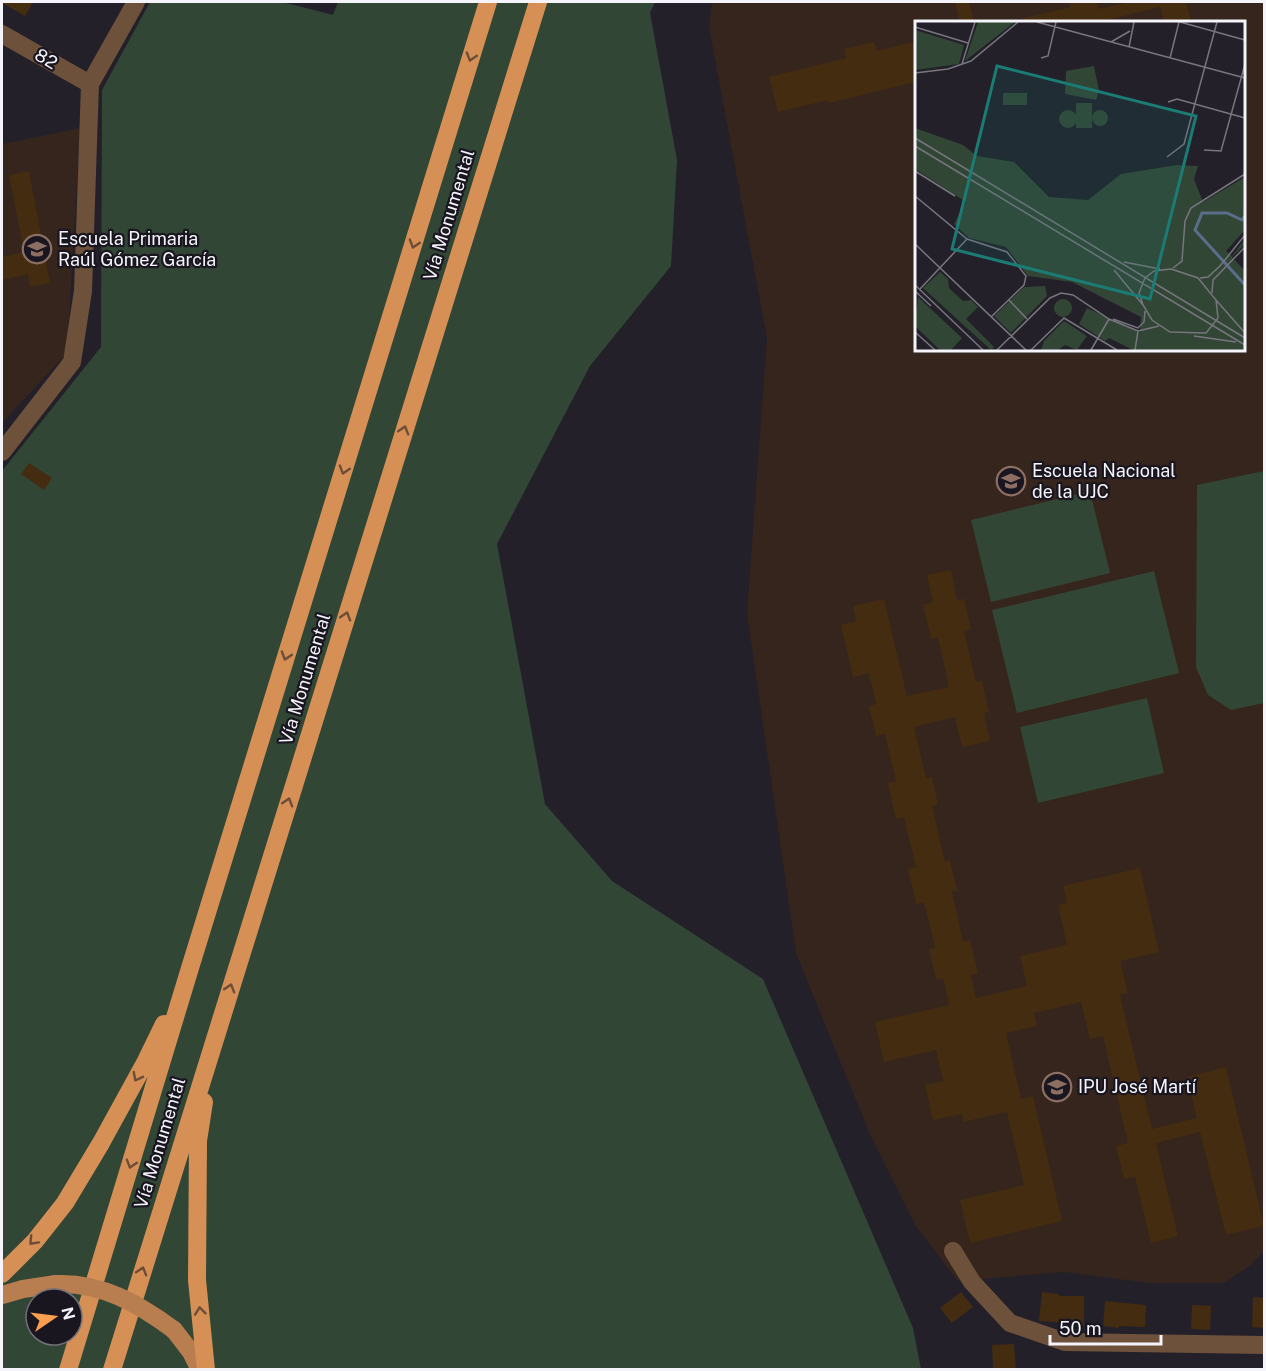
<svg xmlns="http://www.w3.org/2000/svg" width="1266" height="1371" viewBox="0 0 1266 1371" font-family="'Public Sans',sans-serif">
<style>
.education{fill:#35251c;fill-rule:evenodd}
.green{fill:#324635;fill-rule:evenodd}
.building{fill:#442c11}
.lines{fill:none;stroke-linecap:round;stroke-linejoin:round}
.minor{stroke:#6d513b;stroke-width:18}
.major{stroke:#b87e4f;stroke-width:18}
.highway{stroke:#d69056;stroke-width:18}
.major-bridge{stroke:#b87e4f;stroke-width:18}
.oneway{stroke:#6e4d38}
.labels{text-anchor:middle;stroke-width:4.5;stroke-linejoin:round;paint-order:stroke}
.street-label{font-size:18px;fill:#f5f4fb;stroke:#191620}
.poi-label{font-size:18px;fill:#f5f4fb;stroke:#191620;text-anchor:start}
.inset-river{fill:none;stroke:#5a6d8b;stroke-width:3}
.inset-road{fill:none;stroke:#77757e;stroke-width:1.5}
.view{fill:#1a7c75;fill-opacity:0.15;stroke:#1a7c75;stroke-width:3}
.inset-edge{fill:none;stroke:#f5f4fb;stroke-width:3}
</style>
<rect width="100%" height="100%" fill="#23202a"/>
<path class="education" d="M712,2H1264V1251L1251,1265L1223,1283H1149L1064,1272L958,1281L915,1225L871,1137L796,953L747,613L767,338L709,27ZM916,22H1244V350H916Z
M80,128L67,353L2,423V144Z"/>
<path class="green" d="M150,2H282L333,15L338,2H655L650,13L677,160L671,266L590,366L497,544L545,804L612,881L763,979L913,1328L921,1369H2V471L101,347L102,90ZM36,1299H72V1335H36Z
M1264,471V703L1231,710L1208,695L1196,667L1197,485Z
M1090,491L1110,573L991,602L971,520Z
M1154,571L1179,673L1017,713L992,610Z
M1147,698L1164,773L1038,803L1020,727Z"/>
<path class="building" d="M2,2H33L25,16L2,3Z
M955,2H969L974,22H960Z
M1069,2H1097L1099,9L1129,2H1186L1191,22H1164L1160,7L1099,22H1024V18L1071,7Z
M916,41V74L913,75L915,82L829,103L828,100L778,112L769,77L846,58L844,49L874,42L877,51Z
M29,171L50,283L30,287L28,274L2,280V257L24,252L9,175Z
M29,463L52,478L44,490L21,474Z
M951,570L957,600L964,599L971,629L964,631L976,682L982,681L989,712L984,713L990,741L962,747L955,717L914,727L926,778L932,777L938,804L932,806L945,862L950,861L957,891L952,892L963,942L970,940L978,973L971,975L976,998L1027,986L1020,956L1067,945L1058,905L1067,903L1063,886L1140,868L1159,952L1120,961L1128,993L1120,995L1152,1129L1197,1118L1187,1077L1226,1067L1264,1226L1226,1235L1200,1132L1156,1143L1178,1236L1151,1243L1135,1177L1124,1179L1116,1146L1128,1143L1103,1036L1090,1039L1081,1002L1034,1013L1037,1026L1006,1033L1021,1099L1033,1096L1062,1221L970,1243L960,1200L1024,1185L1007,1112L963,1122L962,1114L933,1120L925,1085L943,1081L936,1050L884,1062L875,1022L949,1005L943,978L936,980L929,949L935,948L924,902L916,904L908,869L916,867L904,817L896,819L888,783L896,781L885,734L876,736L869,706L876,704L869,673L853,677L841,625L856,621L853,606L884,599L907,696L949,687L938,637L931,639L923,605L933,602L927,575Z
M961,1292L973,1307L952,1323L940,1308Z
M1042,1292L1059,1294V1296H1084V1326H1071V1323L1039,1321Z
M1253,1297L1264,1298V1328L1252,1327Z
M1105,1301L1146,1305L1145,1327L1119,1326V1328L1103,1326Z
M1192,1305L1211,1306L1210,1330L1191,1329Z
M1014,1344L1016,1370H993L992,1345Z"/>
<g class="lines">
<path class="minor" d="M2,34L90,84
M2,452L72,362L83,291L90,84L136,2
M953,1251L972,1282L1010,1323L1065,1342L1264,1345"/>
<path class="major" d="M2,1295L23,1289L56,1284
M174,1330L191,1352L200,1370"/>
<path class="highway" d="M204,1102L198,1141L197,1280L206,1370
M2,1274L35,1241L65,1203L101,1143L146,1061L164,1024
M68,1370L190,968L488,2
M112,1370L538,2"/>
<path class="major-bridge" d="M56,1284C101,1282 139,1304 174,1330"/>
</g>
<defs><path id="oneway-chevron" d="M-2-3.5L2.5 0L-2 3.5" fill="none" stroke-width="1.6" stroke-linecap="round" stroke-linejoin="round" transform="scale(1.5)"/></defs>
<g class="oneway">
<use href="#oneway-chevron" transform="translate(471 57) rotate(107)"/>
<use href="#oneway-chevron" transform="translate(414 244) rotate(107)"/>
<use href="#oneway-chevron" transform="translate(404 430) rotate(-73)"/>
<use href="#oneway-chevron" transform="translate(344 470) rotate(107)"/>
<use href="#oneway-chevron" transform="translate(346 616) rotate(-73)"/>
<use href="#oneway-chevron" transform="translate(286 656) rotate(107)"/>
<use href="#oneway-chevron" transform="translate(288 802) rotate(-73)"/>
<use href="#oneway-chevron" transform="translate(230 988) rotate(-73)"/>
<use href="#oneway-chevron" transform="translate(137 1077) rotate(118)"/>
<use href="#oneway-chevron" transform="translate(131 1164) rotate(107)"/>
<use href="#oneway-chevron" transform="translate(33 1241) rotate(133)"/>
<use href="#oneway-chevron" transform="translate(142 1271) rotate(-73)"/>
<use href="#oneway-chevron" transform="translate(200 1311) rotate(-96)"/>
</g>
<defs>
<g id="school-ring" transform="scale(1.5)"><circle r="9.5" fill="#191620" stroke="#8d6e63" stroke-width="1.5"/><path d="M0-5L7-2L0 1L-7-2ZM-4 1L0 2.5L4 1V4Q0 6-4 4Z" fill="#8d6e63"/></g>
</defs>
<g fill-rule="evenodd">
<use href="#school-ring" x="37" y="249"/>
<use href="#school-ring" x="1011" y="481"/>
<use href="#school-ring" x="1057" y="1087"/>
</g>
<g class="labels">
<g class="street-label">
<text transform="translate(46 59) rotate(30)" y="6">82</text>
<text transform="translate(449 215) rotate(-73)" y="6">Vía Monumental</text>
<text transform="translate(305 679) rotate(-73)" y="6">Vía Monumental</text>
<text transform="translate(160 1143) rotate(-73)" y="6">Vía Monumental</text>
</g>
<g class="poi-label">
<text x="58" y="245">Escuela Primaria<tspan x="58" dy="21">Raúl Gómez García</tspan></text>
<text x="1032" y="477">Escuela Nacional<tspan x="1032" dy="21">de la UJC</tspan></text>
<text x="1078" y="1093">IPU José Martí</text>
</g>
</g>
<g transform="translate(915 21)">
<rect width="330" height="330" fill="#23202a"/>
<path d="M63,1H100L50,40ZM0,9L49,24L44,43L0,49ZM179,45L184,70L181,79L150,73L151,50ZM88,72H112V84H88ZM161,82H177V107H161ZM177 97a8 8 0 1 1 16 0a8 8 0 1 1-16 0ZM144 98a9 9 0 1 1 18 0a9 9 0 1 1-18 0ZM0,107L48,124L62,135L99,141L134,176L173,179L206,153L262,144L283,145L279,158L288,181L330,156V209L311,230L317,235L330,218V223L317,236L330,250V329H218L194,317L190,320L164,303L172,287L225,312L226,296L157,261L113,255L91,226L54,217L39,203L51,181L0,148ZM25,251L33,258L34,267L48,280L56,279L63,286L51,298L79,326L76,329L8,267ZM130,265L132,275L96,312L79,295L109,266ZM3,276L47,317L36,329H25L0,305ZM139 287a9 9 0 1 1 18 0a9 9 0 1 1-18 0ZM149,300L172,315L162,329L150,324L143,329H126L129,320Z" fill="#324635"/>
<path class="inset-river" d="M330,195L327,199L312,192H287L280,209L330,264"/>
<path class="inset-road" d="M122,1L330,57M265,1L330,19M0,6L53,22M196,21L215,10M214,26L219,1M126,37L133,35L141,1M255,37L264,1M47,43L60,1M0,52L33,48L56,40L103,1M253,81L262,78L330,97M0,117L330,317M0,125L330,324M289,129L306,130L330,43M252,136L269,123L302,1M0,150L40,175M0,175L52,218L92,231L111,255L109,264L76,296M0,223L111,329M209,241L245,248M258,247L267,240L270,200L276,187L330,153M256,248L283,257L301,279L303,297L291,312L255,311L237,299L228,284L224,272L230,257L239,250ZM199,249L228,284M285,257L293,256L305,245L330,214M0,264L68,329M5,268L52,218M0,270L16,285M297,272L298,259L330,226M94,279L112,298M301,279L330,312M198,298L223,307L229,301L230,290M223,310L244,305M0,311L20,329M279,315L321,321M82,329L135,277L146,272L158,274L194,298L223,310M116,329L149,297L202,329M176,329L194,298M220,329L223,310"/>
<path class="view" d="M82,45L281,95L235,278L37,228Z"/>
<rect width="330" height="330" class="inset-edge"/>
</g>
<rect width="1266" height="1371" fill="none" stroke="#f5f4fb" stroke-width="6"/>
<g transform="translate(54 1317) rotate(76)"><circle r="28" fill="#191620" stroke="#716f78" stroke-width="1.5"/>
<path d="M0-4.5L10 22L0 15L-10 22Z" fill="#fa9f4e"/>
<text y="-9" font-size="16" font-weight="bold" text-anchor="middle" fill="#f5f4fb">N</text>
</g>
<path d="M1050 1335v9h111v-9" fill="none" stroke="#f5f4fb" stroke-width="3"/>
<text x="1059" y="1335" font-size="18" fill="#f5f4fb" stroke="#191620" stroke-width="4.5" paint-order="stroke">50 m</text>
</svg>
